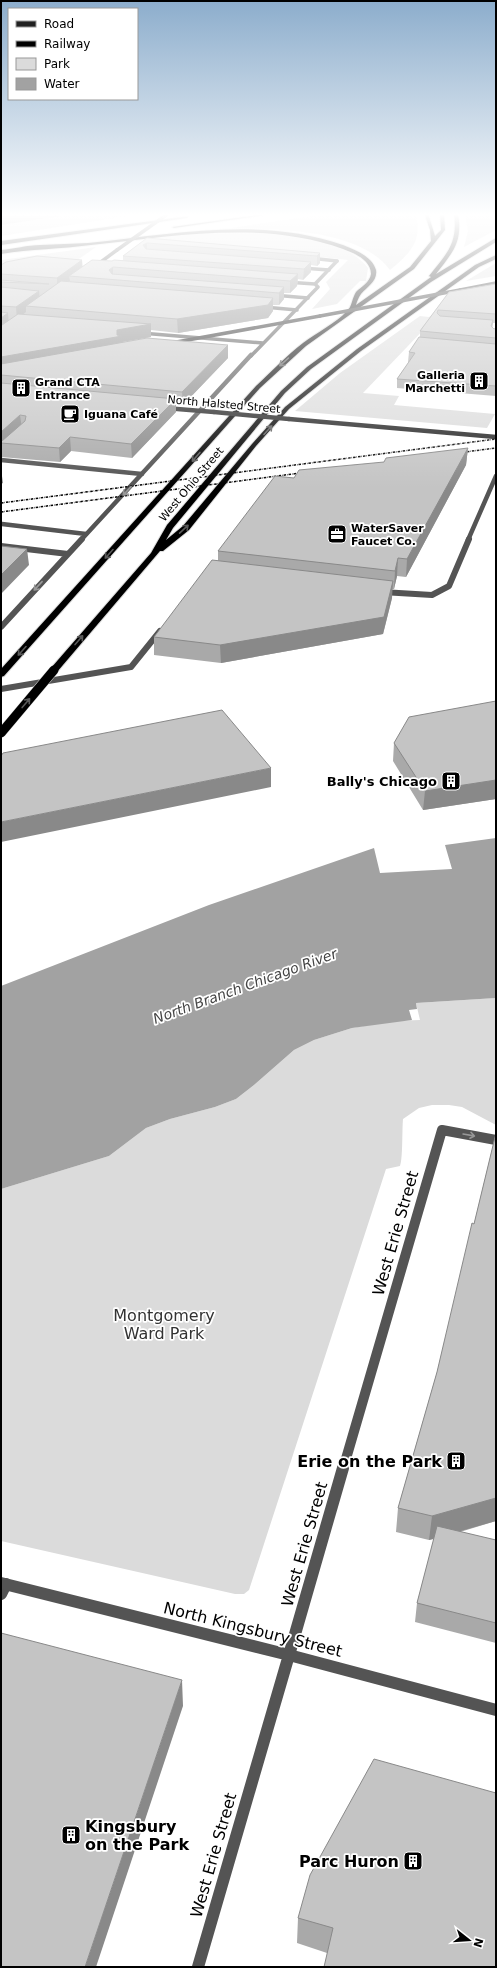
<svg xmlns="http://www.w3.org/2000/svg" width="497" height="1968" viewBox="0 0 497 1968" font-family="'DejaVu Sans',sans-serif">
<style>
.green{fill:#dbdbdb}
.water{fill:#a2a2a2}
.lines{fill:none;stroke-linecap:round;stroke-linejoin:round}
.motorway-casing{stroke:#dbdbdb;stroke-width:2}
.service-far3{stroke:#545454;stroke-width:3.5}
.service-far2{stroke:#545454;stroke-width:4.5}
.service-far1{stroke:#545454;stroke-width:6}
.service{stroke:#545454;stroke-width:12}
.minor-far4{stroke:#545454;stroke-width:3.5}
.minor-far3{stroke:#545454;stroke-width:4.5}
.minor-far2{stroke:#545454;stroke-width:6}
.minor-far1{stroke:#545454;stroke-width:10}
.minor{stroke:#545454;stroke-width:12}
.tertiary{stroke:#545454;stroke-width:12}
.secondary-far1{stroke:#212121;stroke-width:3.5}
.secondary{stroke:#212121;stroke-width:4.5}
.motorway{fill:#000;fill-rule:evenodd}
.rail{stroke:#000;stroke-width:1.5;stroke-dasharray:2.5 1 0.5 1;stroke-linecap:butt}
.motorway-bridge-casing{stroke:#dbdbdb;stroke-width:10;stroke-linecap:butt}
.secondary-bridge-far1{stroke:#212121;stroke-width:3.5}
.secondary-bridge{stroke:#212121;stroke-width:4.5}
.motorway-bridge{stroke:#000;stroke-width:9}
.wall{fill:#a9a9a9}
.shaded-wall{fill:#898989}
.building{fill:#c4c4c4;stroke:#898989}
.oneway{stroke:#595959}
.oneway2{stroke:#989898}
.labels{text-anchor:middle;stroke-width:3.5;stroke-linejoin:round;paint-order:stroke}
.far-poi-label{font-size:11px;font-weight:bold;fill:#000;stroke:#fff;text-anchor:start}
.far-street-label{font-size:11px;fill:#000;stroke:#fff}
.poi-label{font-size:13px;font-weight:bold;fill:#000;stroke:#fff;text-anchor:end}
.water-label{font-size:14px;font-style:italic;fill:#434343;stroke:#fff}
.near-street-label{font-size:16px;fill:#000;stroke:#fff}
.near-park-label{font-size:16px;fill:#323232;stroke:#fff}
.near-poi-label{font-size:16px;font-weight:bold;fill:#000;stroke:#fff;text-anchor:end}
</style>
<rect width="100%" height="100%" fill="#fff"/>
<path class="green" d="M67,213H146L1,236V225L47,218Z
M333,213H415C424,239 410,254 390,270C360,229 277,229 231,228Z
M465,213H496V230L464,247L468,231Z
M236,233C275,234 343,235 368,268L366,281H360L337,304L312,309L330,289L326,282L348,260L321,257L148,245L158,238L200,234Z
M96,247L66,268L1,269V260Z
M496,263V276L466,281Z
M451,301L363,393L399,396L394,405L495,414L487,428L295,411L340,373L420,316L429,317Z
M496,998V1125L462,1107L449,1105H432L419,1108L403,1119C402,1130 403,1158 400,1166L386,1169L249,1590L244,1594H235L1,1541V1189L109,1156L146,1128L170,1119L215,1107L236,1099L254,1085L294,1050L314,1040L352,1028L392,1021L420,1020L416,1003Z"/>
<path class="water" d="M496,838V998L416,1003L417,1009L409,1010L412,1020L352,1028L314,1040L294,1050L254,1085L236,1099L215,1107L170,1119L146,1128L109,1156L1,1189V986L209,905L374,848L380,873L452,869L445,845Z"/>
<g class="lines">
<g class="motorway-casing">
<path id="motorway" d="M271,213H280L174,228L172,227Z
M424,213H428L435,236L441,230L440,213H444L445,230L414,269L306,346L260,388L4,676L1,677V669L256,386C271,372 286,356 303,343C316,333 336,323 347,311C352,307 352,298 356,292C361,287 370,282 371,274C371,260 354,253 343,249C262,220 175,236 91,245C61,249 31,249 1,254V250C14,249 27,245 40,245C56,244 72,244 88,243C173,234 260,216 343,245C355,250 372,256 376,270C378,281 367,287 361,294C358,298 357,302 356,305L410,267L431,241L430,230Z
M454,213H458C463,242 453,252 436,274L494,239L496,238V242L431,282L311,369L285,393L173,528L166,540L183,526L252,444L285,407L357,349L475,265L496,255V259L479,267L361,351L289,409L256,446L189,530L163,551H160L57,672H51V668L151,553L167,525L281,391L307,367L431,277L429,276C447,253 458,244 454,213Z
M189,216L187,218L1,245V241Z"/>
</g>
<path class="service-far3" d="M310,258L337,261
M302,268L329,270
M273,295L308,298
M264,307L297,310"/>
<path class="service-far2" d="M1,460L142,474
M2,524L86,534"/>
<path class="service-far1" d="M1,689L131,667L160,631"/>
<path class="service" d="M1,1594L6,1584"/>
<path class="minor-far4" d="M286,282L315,284
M141,333L263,343
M251,356L318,287L315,284L337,261"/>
<path class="minor-far3" d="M81,540L251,355
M468,540L496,476"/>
<path class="minor-far2" d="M1,546L68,554
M382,592L432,595L449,586L469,539
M1,627L82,539"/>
<path class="minor-far1" d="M343,1469L442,1130L496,1140"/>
<path class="minor" d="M289,1655L343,1468"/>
<path class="tertiary" d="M1,1583L289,1655L496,1710
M198,1967L289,1655"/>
<path class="secondary-far1" d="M94,267L117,250
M460,290L496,283
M171,343L320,316"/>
<path class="secondary" d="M165,408L214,412
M289,419L496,437"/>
<use href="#motorway" class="motorway"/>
<path class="rail" d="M457,453L496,448
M1,503L496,439
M1,512L308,472"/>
<g class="motorway-bridge-casing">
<path id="motorway-bridge" d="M1,733L54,670"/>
</g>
<path class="secondary-bridge-far1" d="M117,250L169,213
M320,316L460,290"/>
<path class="secondary-bridge" d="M214,412L289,419"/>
<use href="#motorway-bridge" class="motorway-bridge"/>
</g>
<path class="wall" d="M147,238L320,253V263L317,266L311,265V272L303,280L298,279L297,286L290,293H284V299L279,305H273V311L268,318L178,333L151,330V337L122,342L228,358L183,405H176V412L132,458L71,451L60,462L1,457V265L82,260V267L112,261L123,260V256Z
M496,284V323H493L492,328L494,329L496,328V396L397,388V379L409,362H408L409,352L420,337V331L449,292Z
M468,448L466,465L406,577L397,576L394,589H392V598L383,634L221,663L154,655V637L218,561V551L294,478L384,462Z
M496,701V799L423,810L393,761L394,743Z
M496,1133V1521L460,1532L496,1540V1643L415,1622L417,1603L434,1539L429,1540L396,1532L398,1508L437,1372L474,1224Z
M496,1793L327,1953L297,1943L298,1918Z"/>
<path class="shaded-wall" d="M27,213H67L61,216L1,225V216Z
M147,243V253L143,245Z
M320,253V263L317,266V256Z
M82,260L83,271L69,276L70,281L57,290V278Z
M311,262V272L303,280L304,269Z
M113,267V280L109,270Z
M298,274L297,286L290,293V281Z
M284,287V299L279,305V293Z
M39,291L40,302L26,306V312L17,319L16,307Z
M273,298V311L268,318L178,333L177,319Z
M8,313L9,325L1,331V318Z
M493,320L492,329L491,326Z
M151,324V337L122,342L123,348L1,370V357L117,330Z
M228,345V358L183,405L182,392Z
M176,399V412L132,458L131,444Z
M20,415L22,429L1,443V432Z
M70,437L71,451L60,462L59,448Z
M468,448L466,465L406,577L407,559Z
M1,469L3,483L1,484Z
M27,549L29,565L1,594V575Z
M398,558L397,576L394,589L395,571Z
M393,581L392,598L383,634L221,663L220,645Z
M271,768V787L1,842V822Z
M496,780V799L423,810L425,791Z
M496,1498V1521L429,1540L432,1516Z
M182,1680L183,1706L96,1967H85Z"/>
<path class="building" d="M1,213H27L1,216Z
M147,238L320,253L317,256L147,243L143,245L146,249L311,262L304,269L123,256Z
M37,256L82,260L57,278L1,274V265L6,262Z
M92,260L112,261L114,260L298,274L290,281L113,267L109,270L112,274L284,287L279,293L69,276Z
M1,280L49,284L1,282Z
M61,281L273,298L268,305L177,319L26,306Z
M496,284V314L438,310L437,313L440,316L493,320L491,326L494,329L496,328V338L420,331L449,292Z
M1,287L39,291L16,307L1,306Z
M1,312L8,313L1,318Z
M18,314L151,324L117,330V335L122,336L1,357V325H2Z
M419,337L496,344V386L397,379L415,353L409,352Z
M147,338L228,345L182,392L1,375V364Z
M1,383L176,399L131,444L70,437L59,448L1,443V441H2L25,421L26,416L20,415L1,432Z
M468,448L407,559L398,558L395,571L218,551L275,476L294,478L299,470L384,462L386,458Z
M1,546L27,549L1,575Z
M212,560L393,581L384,617L220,645L154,637Z
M496,701V780L425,791L394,743L409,717Z
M222,710L271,768L1,822V756L3,753Z
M496,1133V1498L432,1516L398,1508L437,1372L472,1223L474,1224Z
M437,1526L496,1540V1623L417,1603Z
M1,1633L182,1680L85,1967H1Z
M374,1759L496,1793V1967H324L333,1928L298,1918L310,1875Z"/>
<defs><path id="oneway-shaft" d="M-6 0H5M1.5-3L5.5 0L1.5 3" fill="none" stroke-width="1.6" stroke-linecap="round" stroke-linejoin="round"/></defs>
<g class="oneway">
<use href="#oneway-shaft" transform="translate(284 362) rotate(138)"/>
<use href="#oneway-shaft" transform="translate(268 430) rotate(-48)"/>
<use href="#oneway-shaft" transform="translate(196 457) rotate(131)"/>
<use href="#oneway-shaft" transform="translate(184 529) rotate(-43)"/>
<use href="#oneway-shaft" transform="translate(109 554) rotate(132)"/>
<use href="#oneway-shaft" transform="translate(79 640) rotate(-49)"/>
<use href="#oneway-shaft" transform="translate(22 651) rotate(132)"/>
<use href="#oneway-shaft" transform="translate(26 703) rotate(-50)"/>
</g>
<g class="oneway2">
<use href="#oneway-shaft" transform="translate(127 491) rotate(133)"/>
<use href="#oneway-shaft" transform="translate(38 586) rotate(133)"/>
<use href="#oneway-shaft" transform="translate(469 1135) rotate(10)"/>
</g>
<linearGradient id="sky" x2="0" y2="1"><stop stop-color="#8cadcc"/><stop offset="0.44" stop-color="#fff"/><stop offset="1" stop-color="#fff" stop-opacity="0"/></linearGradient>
<rect width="497" height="488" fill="url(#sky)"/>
<defs>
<g id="building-square" transform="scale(1)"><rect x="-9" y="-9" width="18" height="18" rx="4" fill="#000" stroke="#fff"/><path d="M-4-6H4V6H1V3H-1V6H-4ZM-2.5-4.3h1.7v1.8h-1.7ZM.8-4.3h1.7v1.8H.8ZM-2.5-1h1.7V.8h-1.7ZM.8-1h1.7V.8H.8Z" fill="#fff"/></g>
<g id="cafe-square" transform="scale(1)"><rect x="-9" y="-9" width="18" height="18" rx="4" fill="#000" stroke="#fff"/><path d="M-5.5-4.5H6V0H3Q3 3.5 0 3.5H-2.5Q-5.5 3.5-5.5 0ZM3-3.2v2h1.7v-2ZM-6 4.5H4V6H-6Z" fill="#fff"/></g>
<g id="office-square" transform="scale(1)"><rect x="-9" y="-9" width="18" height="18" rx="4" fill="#000" stroke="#fff"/><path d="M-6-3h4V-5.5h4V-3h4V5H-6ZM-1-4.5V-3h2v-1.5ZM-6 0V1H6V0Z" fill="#fff"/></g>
</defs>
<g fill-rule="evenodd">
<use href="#building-square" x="479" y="381"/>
<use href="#building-square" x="21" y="388"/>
<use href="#cafe-square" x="70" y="414"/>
<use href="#office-square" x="337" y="534"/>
<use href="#building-square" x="451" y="781"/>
<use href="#building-square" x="456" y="1461"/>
<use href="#building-square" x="71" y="1835"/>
<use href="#building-square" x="413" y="1861"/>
</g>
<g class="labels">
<g class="far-poi-label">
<text x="465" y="379" text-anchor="end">Galleria<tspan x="465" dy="13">Marchetti</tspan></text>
<text x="35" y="386">Grand CTA<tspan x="35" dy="13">Entrance</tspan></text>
<text x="84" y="418">Iguana Café</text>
<text x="351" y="532">WaterSaver<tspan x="351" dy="13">Faucet Co.</tspan></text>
</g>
<g class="far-street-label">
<text transform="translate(224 404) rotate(5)" y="4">North Halsted Street</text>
<text transform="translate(191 484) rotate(-50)" y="4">West Ohio Street</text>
</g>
<g class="poi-label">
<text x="437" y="786">Bally's Chicago</text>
</g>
<g class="water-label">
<text transform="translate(245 986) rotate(-20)" y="5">North Branch Chicago River</text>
</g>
<g class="near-street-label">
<text transform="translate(395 1233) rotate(-74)" y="6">West Erie Street</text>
<text transform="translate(304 1544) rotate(-74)" y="6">West Erie Street</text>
<text transform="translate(253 1629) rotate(14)" y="6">North Kingsbury Street</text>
<text transform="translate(213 1855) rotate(-74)" y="6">West Erie Street</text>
</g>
<g class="near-park-label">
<text x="164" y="1321">Montgomery<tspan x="164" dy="18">Ward Park</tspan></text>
</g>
<g class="near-poi-label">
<text x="442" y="1467">Erie on the Park</text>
<text x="85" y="1832" text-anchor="start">Kingsbury<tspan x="85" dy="18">on the Park</tspan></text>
<text x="399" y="1867">Parc Huron</text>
</g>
</g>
<rect width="497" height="1968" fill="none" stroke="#000000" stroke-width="4"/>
<rect x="8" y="8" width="130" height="92" fill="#ffffff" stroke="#999999"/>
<rect x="16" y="21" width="20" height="6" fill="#212121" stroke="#999999"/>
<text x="44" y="28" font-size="12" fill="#000000">Road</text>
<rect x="16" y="41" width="20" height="6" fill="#000000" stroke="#999999"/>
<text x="44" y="48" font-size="12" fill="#000000">Railway</text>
<rect x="16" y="58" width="20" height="12" fill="#dbdbdb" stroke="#999999"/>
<text x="44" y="68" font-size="12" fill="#000000">Park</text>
<rect x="16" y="78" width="20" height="12" fill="#a2a2a2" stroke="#999999"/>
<text x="44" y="88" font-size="12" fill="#000000">Water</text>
<g transform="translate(469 1940) rotate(107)" stroke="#ffffff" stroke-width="3" paint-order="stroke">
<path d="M0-3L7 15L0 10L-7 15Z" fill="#000000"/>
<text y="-6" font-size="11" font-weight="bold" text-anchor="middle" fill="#000000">N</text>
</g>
</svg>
